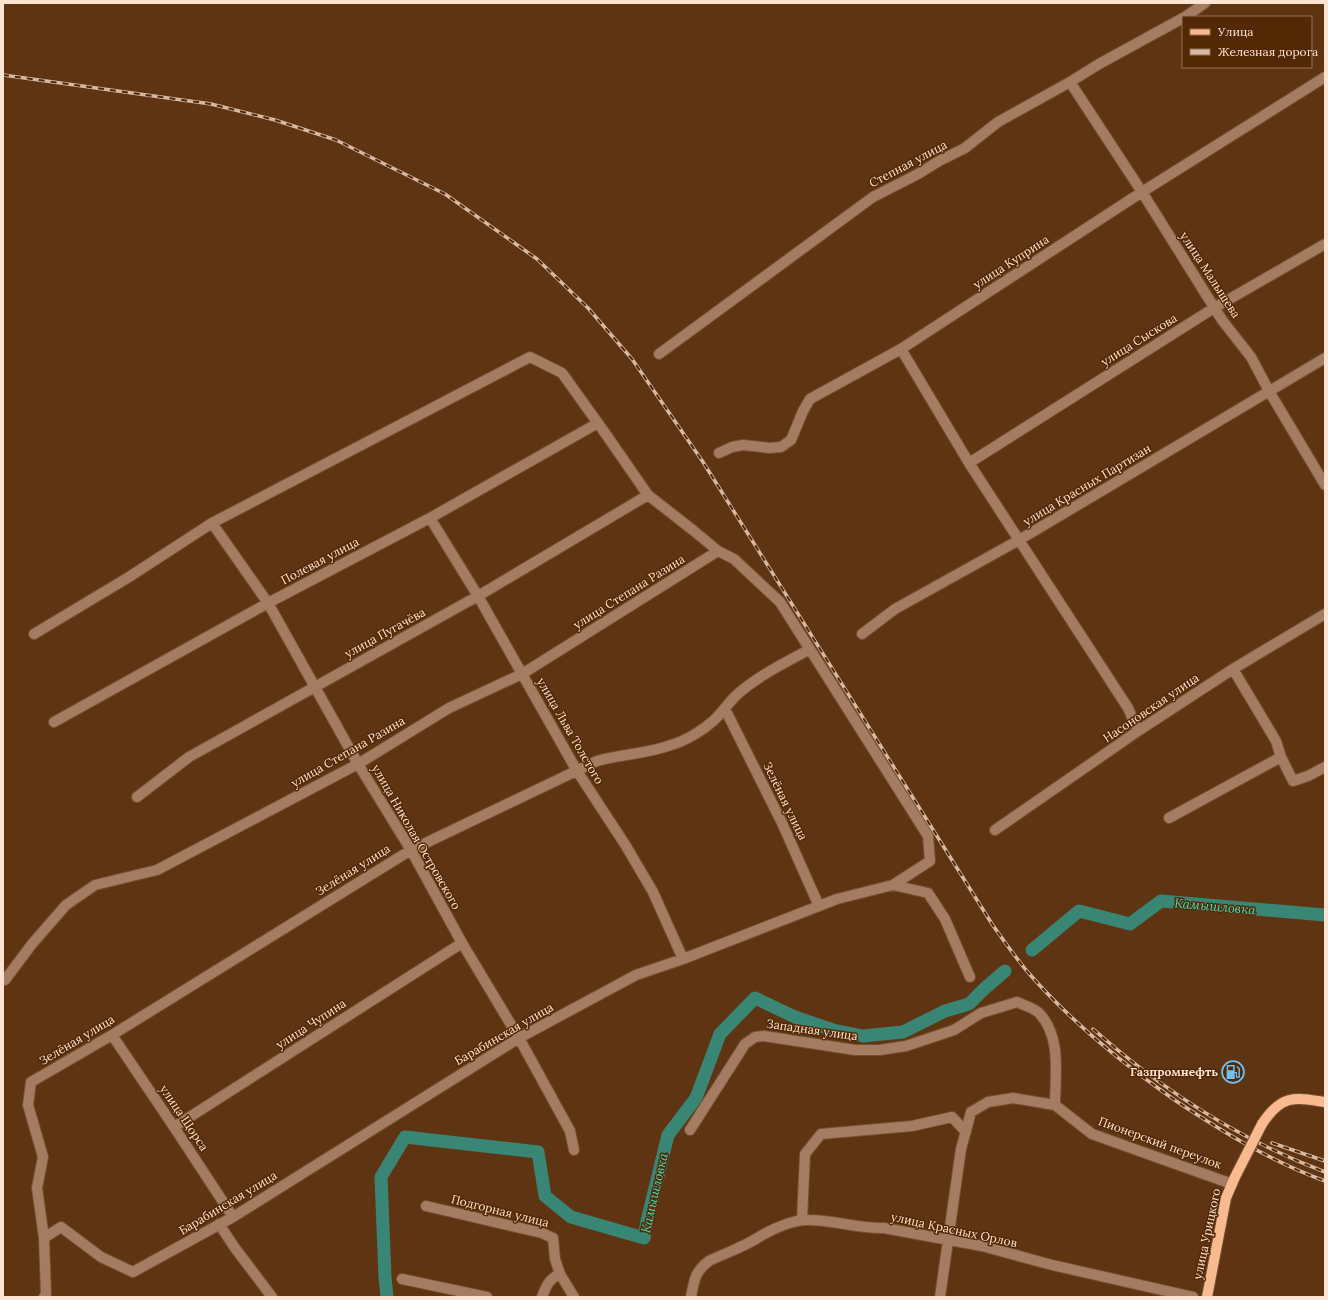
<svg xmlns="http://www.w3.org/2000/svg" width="1328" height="1300" viewBox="0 0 1328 1300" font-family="Lora,serif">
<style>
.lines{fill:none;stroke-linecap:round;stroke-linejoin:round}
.river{stroke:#388673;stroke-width:13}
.minor-casing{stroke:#785031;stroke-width:12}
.major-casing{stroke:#785031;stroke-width:12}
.minor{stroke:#a37c62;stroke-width:10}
.major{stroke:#f9ba8f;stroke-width:10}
.rail-casing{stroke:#d7b8a2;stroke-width:3.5}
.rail{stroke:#532905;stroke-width:2;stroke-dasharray:6;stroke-linecap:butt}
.major-bridge-casing{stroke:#785031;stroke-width:12;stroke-linecap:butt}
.major-bridge{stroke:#f9ba8f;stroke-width:10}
.labels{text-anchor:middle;stroke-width:3;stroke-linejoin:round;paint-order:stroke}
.street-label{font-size:12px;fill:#fee3d1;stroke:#532905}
.poi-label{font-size:12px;font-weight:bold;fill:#fee3d1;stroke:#532905;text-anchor:end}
.water-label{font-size:13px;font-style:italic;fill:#47dcbc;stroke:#532905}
</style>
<rect width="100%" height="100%" fill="#5f3412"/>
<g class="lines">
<path class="river" d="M1032,950L1079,911L1130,924L1161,901L1325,915
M387,1297L385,1277L381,1177L405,1137L538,1152L545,1196L571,1217L644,1238L647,1221L668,1135L696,1098L720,1034L755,998L795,1017L833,1030L863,1036L903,1032L945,1011L969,1004L984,989L1005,971"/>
<g class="minor-casing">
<path id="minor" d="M1185,17L1205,3
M1070,82L1142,192L1222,320L1251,357L1269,391L1325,485
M901,349L969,463L1128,708L1138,731
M659,354L873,197L918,174L939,161L965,148L998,122L1070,82L1099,64L1183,18
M719,453L732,447L743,445L770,448L781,447L791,440L803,411L810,399L901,349L1142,192L1325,77
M969,463L1214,308L1325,244
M430,518L478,596L577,771L626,846L653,892L683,959
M212,523L268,603L358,764L411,850L462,943L519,1038L570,1131L574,1150
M34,634L129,577L212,523L530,357L562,373L605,433L648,495L694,531L718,551L734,559L780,602L928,836L930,861L893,885
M862,634L895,609L1019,540L1325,358
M1233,669L1276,741L1281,757L1293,781L1308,776L1325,767
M725,709L782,823L819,906
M54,722L268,603L430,518L598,423
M137,797L189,757L478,596L648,495
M1169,818L1281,757
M995,830L1138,731L1233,669L1325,614
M5,980L32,944L66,905L95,885L157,870L358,764L449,708L522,674L718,551
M112,1035L174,1127L233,1217
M174,1127L462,943
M690,1130L745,1044L755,1037L764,1036L855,1050H880L906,1046L954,1030L981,1013L1017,1002C1023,1005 1034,1008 1039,1013C1062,1037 1055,1075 1055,1105
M426,1206L542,1233L553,1238L555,1259L560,1274L574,1297
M802,1220L805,1154L821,1134L912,1126L952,1117L966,1132
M219,1224L235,1248L272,1297
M44,1238L61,1227L101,1257L133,1272L233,1217L519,1038L636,975L683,959L837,899L893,885L928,893L945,919L970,977
M402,1279L487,1297
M44,1297L46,1294L44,1238L37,1188L43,1157L28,1105L31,1082L112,1035L411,850L597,761C621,754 647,754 671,745C685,741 702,731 713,721C723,712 730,700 740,692C761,674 787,662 810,649
M542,1297C546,1286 549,1279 560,1274
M691,1297C694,1281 695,1271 709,1261C725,1253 744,1247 759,1237C771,1230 790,1221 805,1220C832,1219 857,1229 884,1228L982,1246L1052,1265L1193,1297
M940,1297L961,1149L971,1112L988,1102L1013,1098L1055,1105L1092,1134L1232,1184"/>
</g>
<g class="major-casing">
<path id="major" d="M1262,1124C1281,1095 1293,1097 1325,1102
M1207,1297L1226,1198L1235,1177"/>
</g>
<use href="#minor" class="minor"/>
<use href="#major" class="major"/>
<g class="rail-casing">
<path id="rail" d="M3,75L211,104L275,120L336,140L445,194L537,259L588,308L632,359L703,462L992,924C1003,940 1014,955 1026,970C1069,1020 1123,1064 1176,1101C1223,1132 1272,1162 1325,1181
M1093,1029C1161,1089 1240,1140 1325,1172
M1272,1143L1325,1161"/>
</g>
<use href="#rail" class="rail"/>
<g class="major-bridge-casing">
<path id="major-bridge" d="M1235,1177L1262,1124"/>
</g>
<use href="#major-bridge" class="major-bridge"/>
</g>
<defs>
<g id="fuel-ring" transform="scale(1.15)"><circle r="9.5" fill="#532905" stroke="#6dc2f3" stroke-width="1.5"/><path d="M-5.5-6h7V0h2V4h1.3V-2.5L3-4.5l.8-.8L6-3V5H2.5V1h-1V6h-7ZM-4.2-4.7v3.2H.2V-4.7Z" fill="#6dc2f3"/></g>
</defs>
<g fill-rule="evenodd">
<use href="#fuel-ring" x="1233" y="1072"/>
</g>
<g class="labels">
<g class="street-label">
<text transform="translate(908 164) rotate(-28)" y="4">Степная улица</text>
<text transform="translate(1011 262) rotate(-33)" y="4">улица Куприна</text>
<text transform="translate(1210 275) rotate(57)" y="4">улица Малышева</text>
<text transform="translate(1139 340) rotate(-32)" y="4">улица Сыскова</text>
<text transform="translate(1087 485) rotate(-31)" y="4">улица Красных Партизан</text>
<text transform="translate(320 561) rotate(-28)" y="4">Полевая улица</text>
<text transform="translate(629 592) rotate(-32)" y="4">улица Степана Разина</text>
<text transform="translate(385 633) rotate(-29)" y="4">улица Пугачёва</text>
<text transform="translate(1151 708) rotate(-34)" y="4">Насоновская улица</text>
<text transform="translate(570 731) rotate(60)" y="4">улица Льва Толстого</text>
<text transform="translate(348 752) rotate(-30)" y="4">улица Степана Разина</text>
<text transform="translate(785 801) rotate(64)" y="4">Зелёная улица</text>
<text transform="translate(416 837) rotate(60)" y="4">улица Николая Островского</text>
<text transform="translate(353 870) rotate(-32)" y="4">Зелёная улица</text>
<text transform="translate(311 1024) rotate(-33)" y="4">улица Чупина</text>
<text transform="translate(812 1030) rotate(8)" y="4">Западная улица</text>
<text transform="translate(504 1034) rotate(-30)" y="4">Барабинская улица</text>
<text transform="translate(77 1040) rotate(-31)" y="4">Зелёная улица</text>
<text transform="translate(184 1118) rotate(56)" y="4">улица Щорса</text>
<text transform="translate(1160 1143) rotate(20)" y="4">Пионерский переулок</text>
<text transform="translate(228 1203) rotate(-31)" y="4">Барабинская улица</text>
<text transform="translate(500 1211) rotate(14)" y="4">Подгорная улица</text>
<text transform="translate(954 1230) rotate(12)" y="4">улица Красных Орлов</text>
<text transform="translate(1207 1234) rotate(-78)" y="4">улица Урицкого</text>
</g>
<g class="poi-label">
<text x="1218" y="1076">Газпромнефть</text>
</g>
<g class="water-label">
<text transform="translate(1215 906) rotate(5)" y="5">Камышловка</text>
<text transform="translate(654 1193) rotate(-77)" y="5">Камышловка</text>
</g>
</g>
<rect width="1328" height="1300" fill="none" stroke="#fee3d1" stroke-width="8"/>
<rect x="1182" y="16" width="130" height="52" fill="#532905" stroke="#977357"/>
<rect x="1190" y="29" width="20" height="6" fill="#f9ba8f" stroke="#977357"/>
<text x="1218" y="36" font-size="12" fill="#fee3d1">Улица</text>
<rect x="1190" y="49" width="20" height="6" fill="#d7b8a2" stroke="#977357"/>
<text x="1218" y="56" font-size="12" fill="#fee3d1">Железная дорога</text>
</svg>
